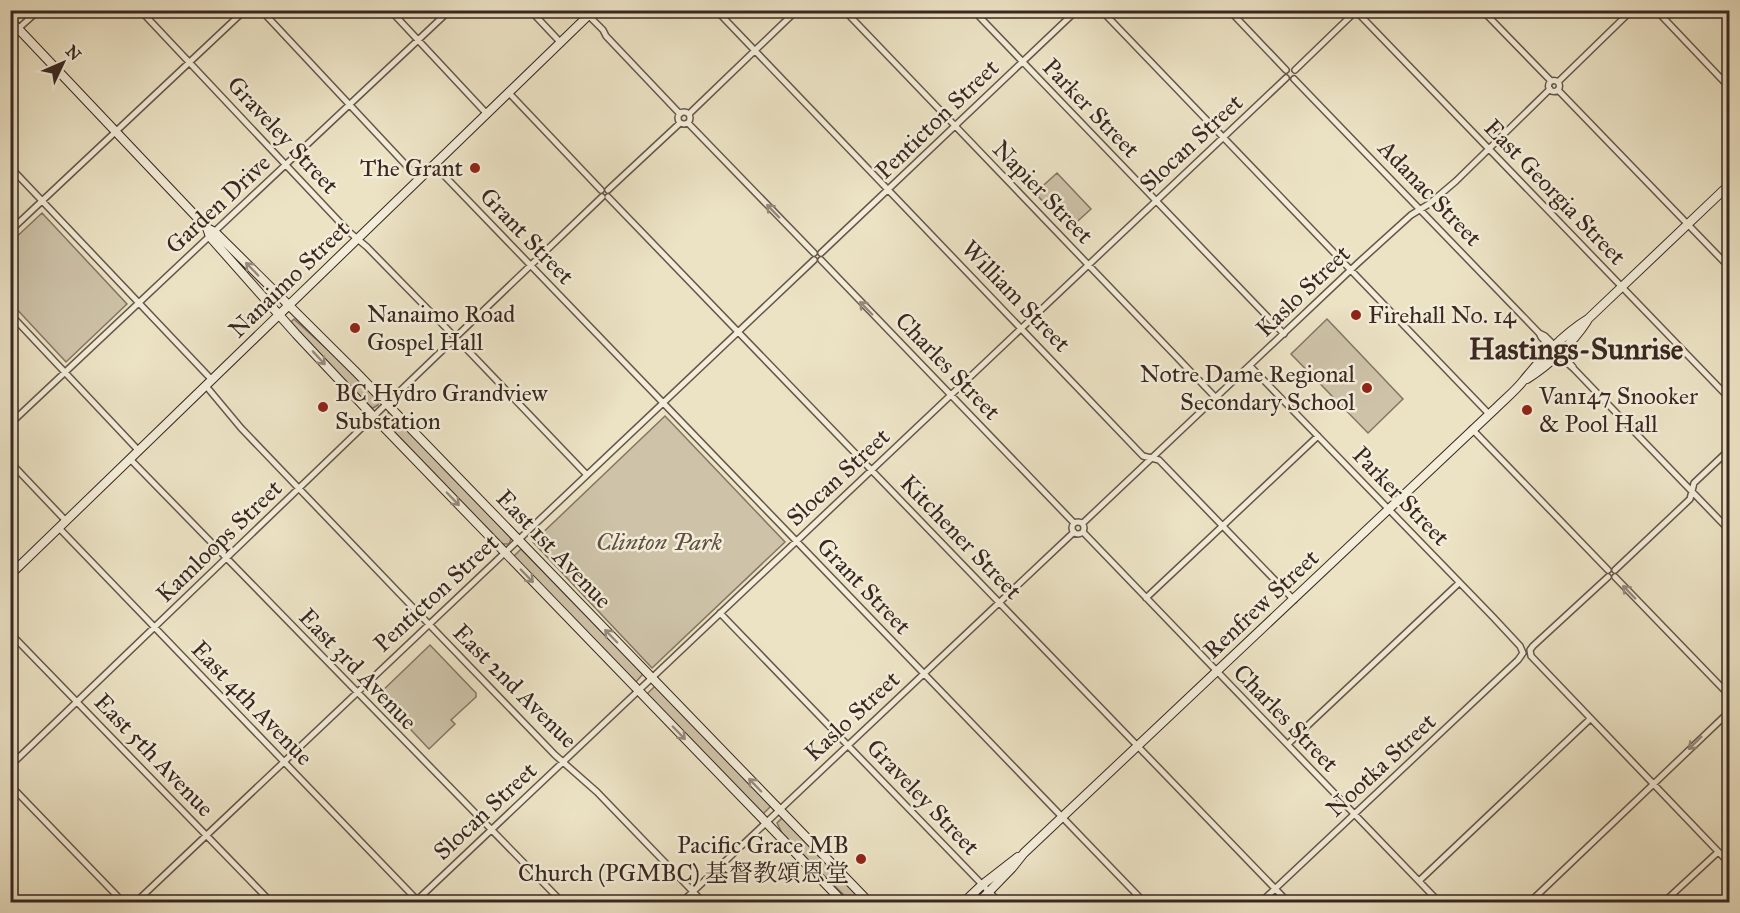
<svg xmlns="http://www.w3.org/2000/svg" width="1740" height="913" viewBox="0 0 1740 913" font-family="'IM FELL Great Primer','Noto Serif SC',serif">
<style>
.green{fill:#cec3a9;stroke:#847565;stroke-width:1.5}
.lines{fill:none;stroke-linecap:round;stroke-linejoin:round}
.street-casing{stroke:#66564a;stroke-width:8}
.secondary-casing{stroke:#392721;stroke-width:10}
.street{stroke:#f3edd9;stroke-width:5}
.secondary{stroke:#f3edd9;stroke-width:8}
.oneway{stroke:#968a7d}
.poi-dot{fill:#8f2418;stroke:#f3edd9;stroke-width:2}
.labels{text-anchor:middle;stroke-width:5;stroke-linejoin:round;paint-order:stroke}
.street-label{font-size:24px;fill:#392721;stroke:#f3edd9}
.poi-label{font-size:24px;fill:#392721;stroke:#f3edd9;text-anchor:start}
.park-label{font-size:24px;font-style:italic;fill:#5e4e43;stroke:#f3edd9}
.district-label{font-size:30px;font-weight:bold;fill:#392721;stroke:#f3edd9}
</style>
<rect width="100%" height="100%" fill="#ece3c5"/>
<filter id="stains"><feTurbulence type="fractalNoise" baseFrequency=".00333" numOctaves="4"/><feColorMatrix values="0 0 0 0 .2 0 0 0 0 .09 0 0 0 0 .02 0 0 0 .5 -.17"/></filter>
<radialGradient id="worn" r=".72"><stop offset=".6" stop-color="#630" stop-opacity="0"/><stop offset="1" stop-color="#630" stop-opacity=".3"/></radialGradient>
<path class="green" d="M1057,173L1091,209L1069,229L1035,193Z
M42,213L127,304L66,362L11,303V242Z
M294,319L349,369L379,400L378,405L373,408L370,406L316,351L291,322Z
M1327,319L1403,399L1368,433L1291,354Z
M390,411L509,535L511,539L509,544H502L382,419Z
M665,416L785,542L652,668L533,542Z
M521,549L643,674L636,682L518,561L514,556Z
M430,645L476,693V697L451,720L455,724L429,749L378,695Z
M655,686L771,806L763,814L648,695L647,694Z
M782,818L784,819L864,902H851L783,835L777,823Z"/>
<g class="lines">
<g class="street-casing">
<path id="street" d="M140,10L348,231L367,247L452,334
M261,10L419,179
M390,10L487,114
M530,10L561,43
M716,10L1143,456L1159,460L1294,600
M844,10L1216,398
M973,10L1284,334
M1101,10L1489,414
M1229,10L1286,70
M1355,10L1730,399
M1482,10L1551,81
M1656,10L1730,88
M589,16L603,30L606,36L680,114
M10,36L39,10
M1295,70L1357,10
M1294,79L1539,333L1541,337L1552,349
M1548.5 86a5.5 5.5 0 1 1 11 0a5.5 5.5 0 1 1-11 0Z
M1558,82L1632,10
M1558,90L1730,268
M509,93L601,190
M678 118a6 6 0 1 1 12 0a6 6 0 1 1-12 0Z
M689,114L797,10
M688,123L814,253
M434,165L1144,902
M10,167L212,380
M608,190L680,123
M608,197L1288,902
M10,231L245,10
M821,253L1077,10
M821,260L1074,523
M10,314L139,451
M1539,333L1545,336L1555,346
M459,334L602,197
M459,341L587,475
M1560,352L1573,367
M1557,354L1574,369L1730,531
M1250,366L1493,617L1520,646L1523,653L1518,660L1261,902
M206,386L241,428L422,617L555,755L597,792L703,902
M10,424L450,10
M1472,429L1608,570
M130,459L562,902
M10,462L66,521
M1072 528a6 6 0 1 1 12 0a6 6 0 1 1-12 0Z
M1083,523L1358,263L1411,215L1429,204L1456,181L1550,89
M59,528L418,901
M1083,532L1439,902
M1615,570L1690,499L1694,483L1730,449
M1608,577L1533,646L1530,650L1531,656L1730,864
M1615,577L1730,696
M1146,598L1318,436
M720,613L999,902
M10,633L271,902
M1288,744L1459,583
M10,766L452,341
M10,785L123,902
M1419,881L1590,719
M136,902L814,260
M415,902L1286,78
M682,902L1074,532
M1530,902L1730,711
M1664,902L1718,852"/>
</g>
<g class="secondary-casing">
<path id="secondary" d="M10,20L207,228L215,232L356,372L869,902
M207,228L210,237L296,334L373,416L843,902
M1527,379C1549,365 1572,344 1587,321
M10,575L594,10
M964,902L982,885L1018,857
M979,902L1012,868L1024,853L1496,408C1505,399 1515,391 1523,381C1542,358 1562,335 1588,319L1730,184"/>
</g>
<use href="#street" class="street"/>
<use href="#secondary" class="secondary"/>
</g>
<defs><path id="oneway-shaft" d="M-6 0H5M1.5-3L5.5 0L1.5 3" fill="none" stroke-width="1.6" stroke-linecap="round" stroke-linejoin="round" transform="scale(1.5)"/></defs>
<g class="oneway">
<use href="#oneway-shaft" transform="translate(773 211) rotate(-134)"/>
<use href="#oneway-shaft" transform="translate(252 269) rotate(-134)"/>
<use href="#oneway-shaft" transform="translate(866 308) rotate(-134)"/>
<use href="#oneway-shaft" transform="translate(319 358) rotate(47)"/>
<use href="#oneway-shaft" transform="translate(453 499) rotate(46)"/>
<use href="#oneway-shaft" transform="translate(527 576) rotate(46)"/>
<use href="#oneway-shaft" transform="translate(1629 592) rotate(-134)"/>
<use href="#oneway-shaft" transform="translate(611 636) rotate(-134)"/>
<use href="#oneway-shaft" transform="translate(679 733) rotate(46)"/>
<use href="#oneway-shaft" transform="translate(1695 743) rotate(136)"/>
<use href="#oneway-shaft" transform="translate(755 785) rotate(-134)"/>
</g>
<g class="poi-dot">
<circle cx="475" cy="168" r="6"/>
<circle cx="1356" cy="315" r="6"/>
<circle cx="355" cy="328" r="6"/>
<circle cx="1367" cy="388" r="6"/>
<circle cx="323" cy="407" r="6"/>
<circle cx="1527" cy="410" r="6"/>
<circle cx="861" cy="859" r="6"/>
</g>
<g class="labels">
<g class="street-label">
<text transform="translate(1091 108) rotate(46)" y="8">Parker Street</text>
<text transform="translate(937 119) rotate(-44)" y="8">Penticton Street</text>
<text transform="translate(283 135) rotate(47)" y="8">Graveley Street</text>
<text transform="translate(1191 143) rotate(-43)" y="8">Slocan Street</text>
<text transform="translate(1043 192) rotate(46)" y="8">Napier Street</text>
<text transform="translate(1555 192) rotate(46)" y="8">East Georgia Street</text>
<text transform="translate(1430 193) rotate(46)" y="8">Adanac Street</text>
<text transform="translate(218 204) rotate(-43)" y="8">Garden Drive</text>
<text transform="translate(527 236) rotate(46)" y="8">Grant Street</text>
<text transform="translate(289 279) rotate(-44)" y="8">Nanaimo Street</text>
<text transform="translate(1303 291) rotate(-44)" y="8">Kaslo Street</text>
<text transform="translate(1016 296) rotate(46)" y="8">William Street</text>
<text transform="translate(948 366) rotate(46)" y="8">Charles Street</text>
<text transform="translate(838 477) rotate(-43)" y="8">Slocan Street</text>
<text transform="translate(1401 496) rotate(46)" y="8">Parker Street</text>
<text transform="translate(961 537) rotate(46)" y="8">Kitchener Street</text>
<text transform="translate(219 541) rotate(-44)" y="8">Kamloops Street</text>
<text transform="translate(554 549) rotate(46)" y="8">East 1st Avenue</text>
<text transform="translate(864 586) rotate(46)" y="8">Grant Street</text>
<text transform="translate(436 593) rotate(-43)" y="8">Penticton Street</text>
<text transform="translate(1261 604) rotate(-43)" y="8">Renfrew Street</text>
<text transform="translate(358 669) rotate(46)" y="8">East 3rd Avenue</text>
<text transform="translate(515 686) rotate(45)" y="8">East 2nd Avenue</text>
<text transform="translate(252 703) rotate(46)" y="8">East 4th Avenue</text>
<text transform="translate(852 716) rotate(-43)" y="8">Kaslo Street</text>
<text transform="translate(1286 718) rotate(46)" y="8">Charles Street</text>
<text transform="translate(154 755) rotate(46)" y="8">East 5th Avenue</text>
<text transform="translate(1381 765) rotate(-43)" y="8">Nootka Street</text>
<text transform="translate(923 797) rotate(46)" y="8">Graveley Street</text>
<text transform="translate(485 811) rotate(-43)" y="8">Slocan Street</text>
</g>
<g class="poi-label">
<text x="463" y="176" text-anchor="end">The Grant</text>
<text x="367" y="322">Nanaimo Road<tspan x="367" dy="28">Gospel Hall</tspan></text>
<text x="1368" y="323">Firehall No. 14</text>
<text x="1355" y="382" text-anchor="end">Notre Dame Regional<tspan x="1355" dy="28">Secondary School</tspan></text>
<text x="335" y="401">BC Hydro Grandview<tspan x="335" dy="28">Substation</tspan></text>
<text x="1539" y="404">Van147 Snooker<tspan x="1539" dy="28">&amp; Pool Hall</tspan></text>
<text x="849" y="853" text-anchor="end">Pacific Grace MB<tspan x="849" dy="28">Church (PGMBC) 基督教頌恩堂</tspan></text>
</g>
<g class="park-label">
<text x="659" y="550">Clinton Park</text>
</g>
<g class="district-label">
<text x="1576" y="359">Hastings-Sunrise</text>
</g>
</g>
<rect width="1740" height="913" fill="none" stroke="#ece3c5" stroke-width="36"/>
<rect x="12" y="12" width="1716" height="889" fill="none" stroke="#392721" stroke-width="3"/>
<rect x="18" y="18" width="1704" height="877" fill="none" stroke="#392721" stroke-width="1.5"/>
<g transform="translate(63 63) rotate(46)" stroke="#f3edd9" stroke-width="4.5" paint-order="stroke">
<path d="M0-4.5L10 22L0 15L-10 22Z" fill="#392721"/>
<text y="-9" font-size="16" font-weight="bold" text-anchor="middle" fill="#392721">N</text>
</g>
<rect width="100%" height="100%" filter="url(#stains)"/>
<rect width="100%" height="100%" fill="url(#worn)"/>
</svg>
